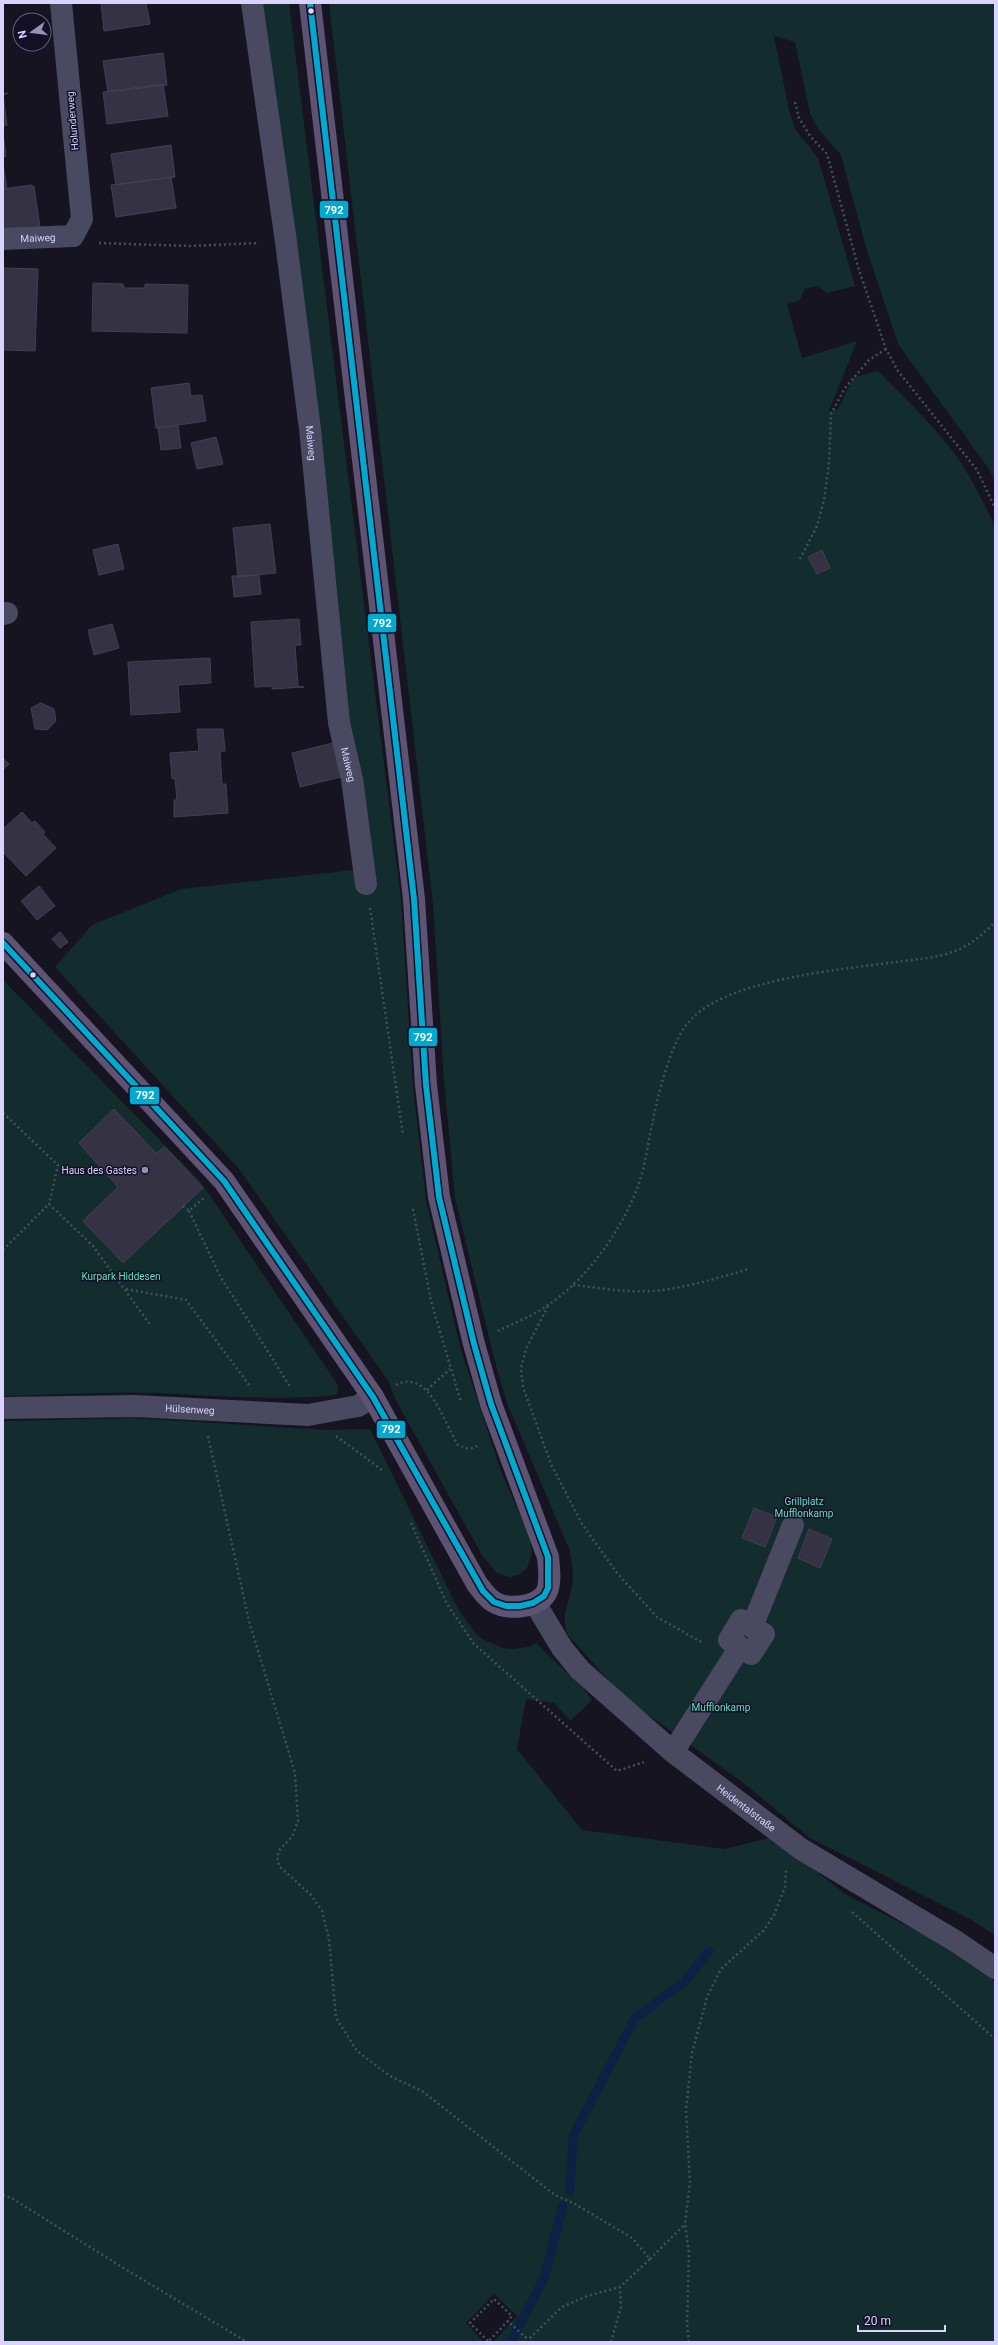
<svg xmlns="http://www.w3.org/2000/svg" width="998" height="2345" viewBox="0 0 998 2345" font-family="Roboto,sans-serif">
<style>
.green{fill:#132c2d}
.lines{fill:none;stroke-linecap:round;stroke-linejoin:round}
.stream{stroke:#0d2144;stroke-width:9}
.building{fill:#343243;stroke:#433f54}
.path{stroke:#44505f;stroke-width:2.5;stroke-dasharray:2 3;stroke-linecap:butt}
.minor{stroke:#4a4962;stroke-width:22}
.major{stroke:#5e5373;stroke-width:22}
.bus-1-casing{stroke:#130f26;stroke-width:9}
.bus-1{stroke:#00a9ce;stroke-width:6}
.bus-dot{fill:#d9d4ff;stroke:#130f26;stroke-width:1.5}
.poi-dot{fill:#9591b1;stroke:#130f26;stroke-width:1.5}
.labels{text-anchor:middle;stroke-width:3;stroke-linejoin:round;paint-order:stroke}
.street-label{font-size:10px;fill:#d9d4ff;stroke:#130f26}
.poi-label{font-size:10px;fill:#d9d4ff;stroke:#130f26;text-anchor:end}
.park-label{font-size:10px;fill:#5fe0c0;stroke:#130f26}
.line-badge{stroke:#130f26;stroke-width:1.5}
.badge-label{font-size:11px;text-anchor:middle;font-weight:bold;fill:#fff}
</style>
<rect width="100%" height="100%" fill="#161421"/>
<path class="green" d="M260,3H289L401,900L413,1086L426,1200L460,1347L501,1471L530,1538L532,1553L527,1568L519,1575L509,1577L497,1573L482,1555L394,1397L389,1382L239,1169L55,967L92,925L181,889L372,868L348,729Z
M329,3H995V481L989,469L898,344L867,251L841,155L818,129L810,113L795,42L774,36L789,110L795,129L818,158L855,286L827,293L817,286L805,289L799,301L787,304L802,358L857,341L829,411L838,409L854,377L878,371C903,396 929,421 951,449C969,472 982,500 995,526V1935L968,1918L810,1838L742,1782L633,1704L612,1684L568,1635C560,1616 569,1605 572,1586C574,1575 572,1563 570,1551L507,1403L494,1358L455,1198L444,1081L433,904Z
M3,980L200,1181L338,1385L337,1395C277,1401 218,1396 158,1393C107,1391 54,1395 3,1396Z
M135,1418L327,1430L370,1429L458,1609L477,1635L484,1640L503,1648L513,1649L528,1647L536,1643L582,1687L592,1700L570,1721L554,1703L526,1699L517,1749L582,1830L724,1849L773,1837L845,1894L952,1949L995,1981V2342H493L517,2316L494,2294L466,2323L484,2342H3V1421Z"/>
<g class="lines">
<path class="stream" d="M570,2191L573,2136L635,2018L685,1981L709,1951
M511,2342L544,2278L563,2206"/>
</g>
<path class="building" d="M101,3H146L150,24L104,31Z
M163,53L167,85L108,92L103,61Z
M163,84L168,116L107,124L103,92Z
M8,93L3,95L7,125L3,126V94Z
M3,133L6,156L3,157Z
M171,145L175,177L116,185L111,154Z
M3,164L7,189H3Z
M171,177L176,208L116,217L111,185Z
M31,185L34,187L40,227L6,232L3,216V189Z
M3,268L38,269L35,351L3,350Z
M93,283L123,284L124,288H145V284L188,285L187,333L92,331Z
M189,383L191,396L202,395L206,421L156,428L151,388Z
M178,425L181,448L161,450L158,428Z
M216,437L223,464L197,469L191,443Z
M270,524L276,573L238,577L233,528Z
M118,544L124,569L99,575L93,550Z
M822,550L830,568L817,574L808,557Z
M259,575L261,594L234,597L232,576Z
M299,619L301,645H295L298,686L304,687L272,689V686L255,687L251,622Z
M112,624L119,648L94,655L88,630Z
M210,658L211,683L178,685L180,712L131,715L128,662Z
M41,703L54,709L56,721L47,730L35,729L31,708Z
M197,729H223L225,751H220L222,784H226L228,813L174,817V800H177L175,779H172L170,753L199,751Z
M333,743L341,777L300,787L292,753Z
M3,758L9,764L3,770Z
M22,812L32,823L35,821L45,832L43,834L56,848L26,876L3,852V829Z
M39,886L55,906L37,920L21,901Z
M60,932L68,942L60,948L52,939Z
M114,1109L156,1153L165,1147L203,1188L123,1263L83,1221L118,1187L79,1143Z
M754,1508L777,1517L765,1547L742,1538Z
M809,1529L832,1539L820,1568L798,1558Z"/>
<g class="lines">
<path class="path" d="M795,102L799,118L810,136L827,154L859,270L886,349L898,371L977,470L995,508
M99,243L190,246L259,243
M800,559L817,526L824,500L829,463L831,414L845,388L869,360L886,349
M370,908L403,1135
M3,1113L58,1165L49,1204
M183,1206L189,1211L205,1197
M413,1209L431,1301L461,1402
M189,1211L220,1276L291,1388
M3,1250L49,1204L93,1246L151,1326
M573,1285C602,1288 632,1294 662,1290C692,1286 721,1277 749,1269
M126,1289L186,1300L249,1385
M548,1306L526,1349L521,1368L523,1387L551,1464L582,1524L617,1573L657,1617L703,1643
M498,1331C514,1323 533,1316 548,1305C589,1278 627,1223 641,1177C646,1160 648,1142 652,1125C657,1098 670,1045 687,1024C722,979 840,970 895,962C918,959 946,958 967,945C977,940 986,930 995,923
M396,1385C429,1368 444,1423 458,1445C467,1449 471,1450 479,1445
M427,1390L450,1369
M208,1436L249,1621L295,1773L298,1821L292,1837L280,1849L277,1856L279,1866L311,1895L322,1911L329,1939L336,2018L357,2051L390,2076L422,2091L555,2195L575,2204L632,2238L650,2259L620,2287L587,2296L562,2307L530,2338L525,2337L508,2321L488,2342
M336,1436L382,1470
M411,1523L447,1604L474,1644L617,1771L644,1762
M852,1912L995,2039
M3,2195L13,2199L130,2272L247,2342
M650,2259L685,2224
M488,2341L470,2323L494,2299L512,2316L508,2321
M611,2342L621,2307L620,2287
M689,2342L687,2325L689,2254L685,2224L690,2182L686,2110L692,2053L707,1997L721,1969L764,1930L774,1915L785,1887L786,1869"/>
<g class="minor">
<path id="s1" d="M252,3L286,242L310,429L339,723L352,779L366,884"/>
<path id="s2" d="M3,239L73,236L82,219L61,3"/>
<path d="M3,614L7,613"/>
<path id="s3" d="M3,1408L135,1406L308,1415L358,1406L373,1397"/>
<path id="s4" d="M535,1603L562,1648L580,1670L673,1752L801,1849L957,1942L995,1968"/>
<path d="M741,1620L764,1634L751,1654L729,1640Z"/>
<path d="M752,1627L793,1525"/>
<path d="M673,1752L740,1647"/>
</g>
<path class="major" d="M3,943L224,1181L373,1397L477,1584C482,1590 487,1598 494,1602C507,1610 533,1608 544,1596C552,1587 549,1568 548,1557L491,1404L474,1344L439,1197L426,1085L414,899L310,3"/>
<g class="bus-1-casing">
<path id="bus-1" d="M3,943L224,1181L373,1397L483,1591L494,1602L506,1606H520L533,1603L544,1596L548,1588V1557L491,1404L474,1344L439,1197L426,1085L414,899L310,3"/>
</g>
<use href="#bus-1" class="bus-1"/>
</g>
<g class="bus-dot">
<circle cx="311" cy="11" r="3.5"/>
<circle cx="33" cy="975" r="3.5"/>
</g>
<circle class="poi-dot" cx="145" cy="1170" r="4"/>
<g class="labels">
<g class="street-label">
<text transform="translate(72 121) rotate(-95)" y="4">Holunderweg</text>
<text dy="4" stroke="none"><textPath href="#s2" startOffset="35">Maiweg</textPath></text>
<text dy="4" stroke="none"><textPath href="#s1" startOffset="444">Maiweg</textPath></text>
<text dy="4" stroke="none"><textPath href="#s1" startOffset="768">Maiweg</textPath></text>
<text dy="4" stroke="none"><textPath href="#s3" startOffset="187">Hülsenweg</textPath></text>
<text dy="4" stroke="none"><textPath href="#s4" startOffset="297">Heidentalstraße</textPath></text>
</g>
<g class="poi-label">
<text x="137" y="1174">Haus des Gastes</text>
</g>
<g class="park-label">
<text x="121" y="1280">Kurpark Hiddesen</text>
<text x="804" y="1505">Grillplatz<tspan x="804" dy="12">Mufflonkamp</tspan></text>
<text x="721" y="1711">Mufflonkamp</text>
</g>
</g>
<g class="line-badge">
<rect x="319" y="200" width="30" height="19" rx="4" fill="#00a9ce"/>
<rect x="367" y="613" width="30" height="20" rx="4" fill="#00a9ce"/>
<rect x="408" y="1027" width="30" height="20" rx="4" fill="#00a9ce"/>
<rect x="129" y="1086" width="31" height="19" rx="4" fill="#00a9ce"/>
<rect x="376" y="1420" width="30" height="19" rx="4" fill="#00a9ce"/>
</g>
<g class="badge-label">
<text x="334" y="214">792</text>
<text x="382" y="627">792</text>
<text x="423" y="1041">792</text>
<text x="145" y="1099">792</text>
<text x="391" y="1433">792</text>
</g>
<rect width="998" height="2345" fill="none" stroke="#d9d4ff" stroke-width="8"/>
<g transform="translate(32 32) rotate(256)"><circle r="19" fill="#130f26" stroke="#625e7d"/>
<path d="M0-3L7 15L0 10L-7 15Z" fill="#9591b1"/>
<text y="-6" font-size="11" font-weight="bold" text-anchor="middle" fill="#d9d4ff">N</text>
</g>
<path d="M858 2325v6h87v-6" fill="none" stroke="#d9d4ff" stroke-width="2"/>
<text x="864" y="2325" font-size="12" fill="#d9d4ff" stroke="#130f26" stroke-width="3" paint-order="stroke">20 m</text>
</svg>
